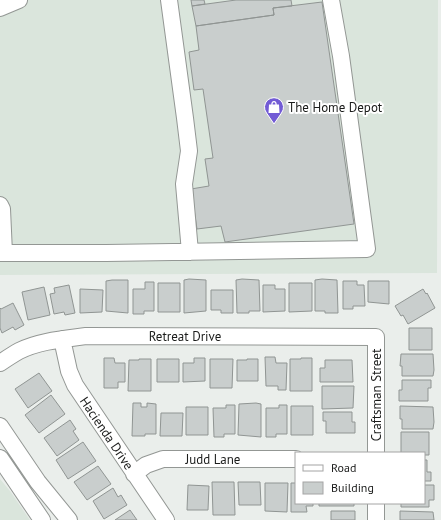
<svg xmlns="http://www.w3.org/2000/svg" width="441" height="520" viewBox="0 0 441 520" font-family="'PT Sans',sans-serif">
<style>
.built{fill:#dae5dc}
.building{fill:#c9cecd;stroke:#909593}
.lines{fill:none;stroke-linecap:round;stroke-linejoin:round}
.minor-casing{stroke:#939794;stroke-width:18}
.minor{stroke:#fff;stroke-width:16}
.labels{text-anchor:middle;stroke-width:4;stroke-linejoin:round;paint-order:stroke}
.poi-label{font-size:13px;fill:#1b1c1b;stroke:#fff;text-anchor:start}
.street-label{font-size:13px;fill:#1b1c1b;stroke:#fff}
</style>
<rect width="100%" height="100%" fill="#eaeeeb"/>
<path class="built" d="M0,0H438L437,273L0,275Z
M0,479L10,491L30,520H0Z"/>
<path class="building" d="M191,0H204L205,4L192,6Z
M236,0H291L292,6L273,8L274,15L196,26L192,6Z
M322,2L354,224L225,242L221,226L197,229L191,189L209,186L205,159L213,158L203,89L194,90L189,52L199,50L196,26L274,15L273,8Z
M189,279L206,280V311L184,313V280Z
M242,279L259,280L260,311H249V313H237L236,280Z
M322,279L337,280L338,313H325V311H315V280Z
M112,280H128V313L106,311V281Z
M343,281H357V285H364L365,306H353V309H343Z
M368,281H389V304L368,302Z
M145,282H154V311H144V314H133V289H145Z
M158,283H180V312H158Z
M289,283H312V311L289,312Z
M69,285L75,313L65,315L64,312L54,314L50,294L55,293L54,288Z
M263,285H275V289H285V311L263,312Z
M44,287L50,315L28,320L22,292Z
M80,289L103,290L102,312L80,313Z
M423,289L426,294L427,293L435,308L408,324L403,315L401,316L395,306Z
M211,290H233V313H221V310H211Z
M13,303L24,325L15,330L13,327L2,333L0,328V308L1,309Z
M409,328H432V350H409Z
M401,354H433L434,370L433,376H402V366H400Z
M265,357H275L276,363H287L286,390H278V386H266Z
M104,358H114L115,363H125V382H118V388H104Z
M194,358H205V381L183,382V363H194Z
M301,358H312V391H290V359H301Z
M139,359H151V391H128L129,360H139Z
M157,359H179V382H157Z
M210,359H233L232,388H210Z
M247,359H258V381H237V360H247Z
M325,360H352L353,382H320V368H325Z
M39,373L52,391L28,408L15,389Z
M402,380H431V388H428V401H399V390H402Z
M322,386H354L353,408L322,409Z
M51,395L65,414L39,433L25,415Z
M133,403H141V407H147V403L156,404V434H145V436H132Z
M256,403L261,404V437L238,435L239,404Z
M226,405H235V434H224V437H214L213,408H226Z
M279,405H287V434H276V437H266V408H279Z
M291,406H313V435H291Z
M400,406L433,407L434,422L433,429H402V419H400Z
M186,407H208V435H186Z
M323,412H352V422H355V433H326V421H323Z
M161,413H183L182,436H160Z
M70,420L76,429L73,431L79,440L57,456L44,438Z
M401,432H429V455H424V453H401Z
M83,442L96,461L68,479L56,460Z
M424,460H427V472H431V481H424Z
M98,466L111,484L87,500L74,482Z
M212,482H234L235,515H213Z
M238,482H260L261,505H239Z
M265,483H288L287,512L265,511Z
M291,483H296V503H313V506H306L307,512H291Z
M188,485L209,486L208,510H187Z
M424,485H434V500H429V507H401V503H424Z
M113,488L118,497L121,495L127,505L104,519L93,501Z
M319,503H354V506H319Z
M130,510L137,520H115Z
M331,511H355V520H331Z
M400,511L433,512L434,520H400Z"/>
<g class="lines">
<g class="minor-casing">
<path id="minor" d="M169,0L185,118L189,151L184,184L190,252
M0,8L19,0
M0,205L2,209L4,253
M0,253H106L367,249L341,56L331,0
M62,339L69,371L75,385L166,520
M0,363C6,359 12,355 19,351C39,341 64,339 86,336L376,337V453
M0,426L38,482L69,520
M0,458L42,520
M134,474L146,465L163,459H296
M376,520V503"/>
</g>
<use href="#minor" class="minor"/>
</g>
<defs>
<g id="shop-pin" transform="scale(1)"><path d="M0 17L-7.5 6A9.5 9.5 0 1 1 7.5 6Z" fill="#725bd5" stroke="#fff"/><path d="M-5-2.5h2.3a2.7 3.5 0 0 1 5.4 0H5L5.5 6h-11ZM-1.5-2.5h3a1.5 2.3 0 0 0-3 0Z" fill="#fff"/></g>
</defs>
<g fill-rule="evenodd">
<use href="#shop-pin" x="274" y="107"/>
</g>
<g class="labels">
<g class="poi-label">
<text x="288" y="112">The Home Depot</text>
</g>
<g class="street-label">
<text x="185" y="341">Retreat Drive</text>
<text transform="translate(376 395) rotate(-90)" y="5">Craftsman Street</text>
<text transform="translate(107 433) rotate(56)" y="5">Hacienda Drive</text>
<text x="213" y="464">Judd Lane</text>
</g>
</g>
<rect x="295" y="452" width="130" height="52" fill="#ffffff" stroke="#a4a4a4"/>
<rect x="303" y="465" width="20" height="6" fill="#ffffff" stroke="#a4a4a4"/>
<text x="331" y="472" font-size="12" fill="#1b1c1b">Road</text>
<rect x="303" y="482" width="20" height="12" fill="#c9cecd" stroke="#a4a4a4"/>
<text x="331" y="492" font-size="12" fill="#1b1c1b">Building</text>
</svg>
